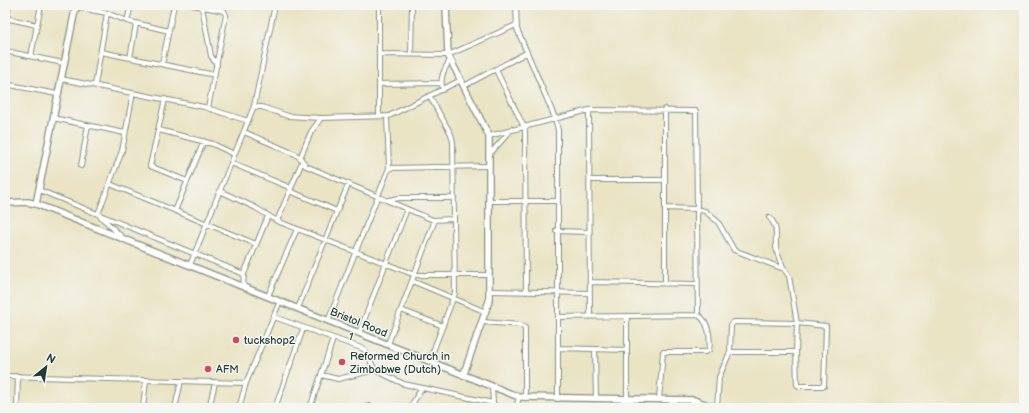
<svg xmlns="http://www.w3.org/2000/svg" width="1029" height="413" viewBox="0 0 1029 413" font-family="'Balsamiq Sans',sans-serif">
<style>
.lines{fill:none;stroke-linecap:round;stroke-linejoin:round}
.street-casing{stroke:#84907c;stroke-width:6}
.secondary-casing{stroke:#84907c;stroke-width:8}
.street{stroke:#fff;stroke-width:4}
.secondary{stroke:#fff;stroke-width:5.5}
.poi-dot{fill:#d1495b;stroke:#f6f6f2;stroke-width:1.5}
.labels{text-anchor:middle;stroke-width:3;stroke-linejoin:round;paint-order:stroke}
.street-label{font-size:11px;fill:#1f3d34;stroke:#f6f6f2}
.poi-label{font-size:11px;fill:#1f3d34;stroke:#f6f6f2;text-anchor:start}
</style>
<rect width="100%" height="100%" fill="#f6f6f2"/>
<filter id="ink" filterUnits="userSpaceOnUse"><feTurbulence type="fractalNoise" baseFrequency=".025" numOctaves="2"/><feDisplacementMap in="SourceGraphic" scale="8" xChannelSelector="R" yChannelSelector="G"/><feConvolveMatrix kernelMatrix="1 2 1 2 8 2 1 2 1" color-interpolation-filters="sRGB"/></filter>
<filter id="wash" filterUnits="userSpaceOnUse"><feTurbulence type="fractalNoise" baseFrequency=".012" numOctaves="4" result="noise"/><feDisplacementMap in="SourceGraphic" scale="16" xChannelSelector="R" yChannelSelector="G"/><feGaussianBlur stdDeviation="0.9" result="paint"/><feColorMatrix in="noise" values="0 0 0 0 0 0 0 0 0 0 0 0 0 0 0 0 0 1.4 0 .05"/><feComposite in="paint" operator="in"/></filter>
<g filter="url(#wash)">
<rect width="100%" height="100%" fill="#eae4c5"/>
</g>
<g filter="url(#ink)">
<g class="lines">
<g class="street-casing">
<path id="street" d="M193,5L224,11L226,15L208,108
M516,5L517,29L555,118L558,130V399
M75,7L107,13L127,21L131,5
M202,7L211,56L217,65
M5,18L37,25
M6,18L9,5
M127,21L169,31
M5,51L63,63
M101,52L215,75
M379,54L448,55L516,25
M411,54L412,5
M31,56L41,5
M130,58L136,24
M162,64L174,5
M496,70L525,129L526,292
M61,79L204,107L248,121
M5,84L57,94
M379,84L441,83
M95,85L107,13
M464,86L526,53
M443,90C439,78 444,70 450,60
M165,99L150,166L187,181
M254,107H262L288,116L321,118L389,116L461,80
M665,109V284
M589,110L590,317
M379,116V5
M53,118L125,133
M159,130L213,144L234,154
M244,132L295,154L300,158L306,166L433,220L454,219
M489,136L589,110L696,111L698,315
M489,155L512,129
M300,158L311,132L321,118
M231,163L291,188
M81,166L88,125
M389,168L489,166
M590,180H665
M110,184L256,244
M39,190L244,274
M220,191L256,208L277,221L415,275H489
M290,191L337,211L349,183
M389,200L399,198H454
M489,201H558
M665,208L696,209L705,211L718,222L734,250L784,269L789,276L797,323L796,352H730
M175,211L204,141
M769,217C779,227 775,235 776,247C777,255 781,262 784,269
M277,221L302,162
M556,231L589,232
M123,238L98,214L122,151L133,93
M190,265L254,106L275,5
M412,281L486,312
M590,282L697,284
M243,286L244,274L268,216
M490,291L590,293
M268,296L297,229
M298,308L337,211
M401,310L443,326
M274,317L364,349L375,370
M558,317L698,315C709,321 711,339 709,350L705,352H663L659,399
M627,317V399
M328,321L389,168L387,117
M483,322L521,325L525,328V398
M359,333L407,209
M388,344L435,220
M558,348L627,350
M595,350L596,399
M429,362L455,293L453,142L451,134L430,97
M321,375L338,379L375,370L404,384L493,403
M5,376L246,383
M492,387L493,403L497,408
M17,408L18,376
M143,408L146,380
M175,408L181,381
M209,408L215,383
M239,408L246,383L280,301
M275,408L303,329
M310,408L333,339
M359,408L369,406L375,408
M410,408L421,389
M516,408L519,397
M692,408L694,400
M717,408L719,377L730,352L731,325L734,322L797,323L826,326L824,386H799L797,385L796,352"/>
</g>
<g class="secondary-casing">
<path id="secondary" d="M446,5L448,55L489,136V301L463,376
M5,203L28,202L36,204L519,397L694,400L716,408
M36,204L76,5"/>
</g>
<use href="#street" class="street"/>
<use href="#secondary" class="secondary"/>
</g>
</g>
<g class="poi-dot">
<circle cx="236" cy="340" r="4"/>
<circle cx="342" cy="362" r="4"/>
<circle cx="208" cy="369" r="4"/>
</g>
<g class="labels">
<g class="street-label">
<text transform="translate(359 322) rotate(22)" y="4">Bristol Road</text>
<text transform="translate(351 336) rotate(18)" y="4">1</text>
</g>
<g class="poi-label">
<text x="244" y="344">tuckshop2</text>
<text x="350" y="360">Reformed Church in<tspan x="350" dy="13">Zimbabwe (Dutch)</tspan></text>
<text x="216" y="373">AFM</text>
</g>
</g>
<rect width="1029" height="413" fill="none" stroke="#f6f6f2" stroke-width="20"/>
<g transform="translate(46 367) rotate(30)" stroke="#f6f6f2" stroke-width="3" paint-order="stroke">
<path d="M0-3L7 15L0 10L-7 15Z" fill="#1f3d34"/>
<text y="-6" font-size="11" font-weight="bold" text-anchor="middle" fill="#1f3d34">N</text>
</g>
</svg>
